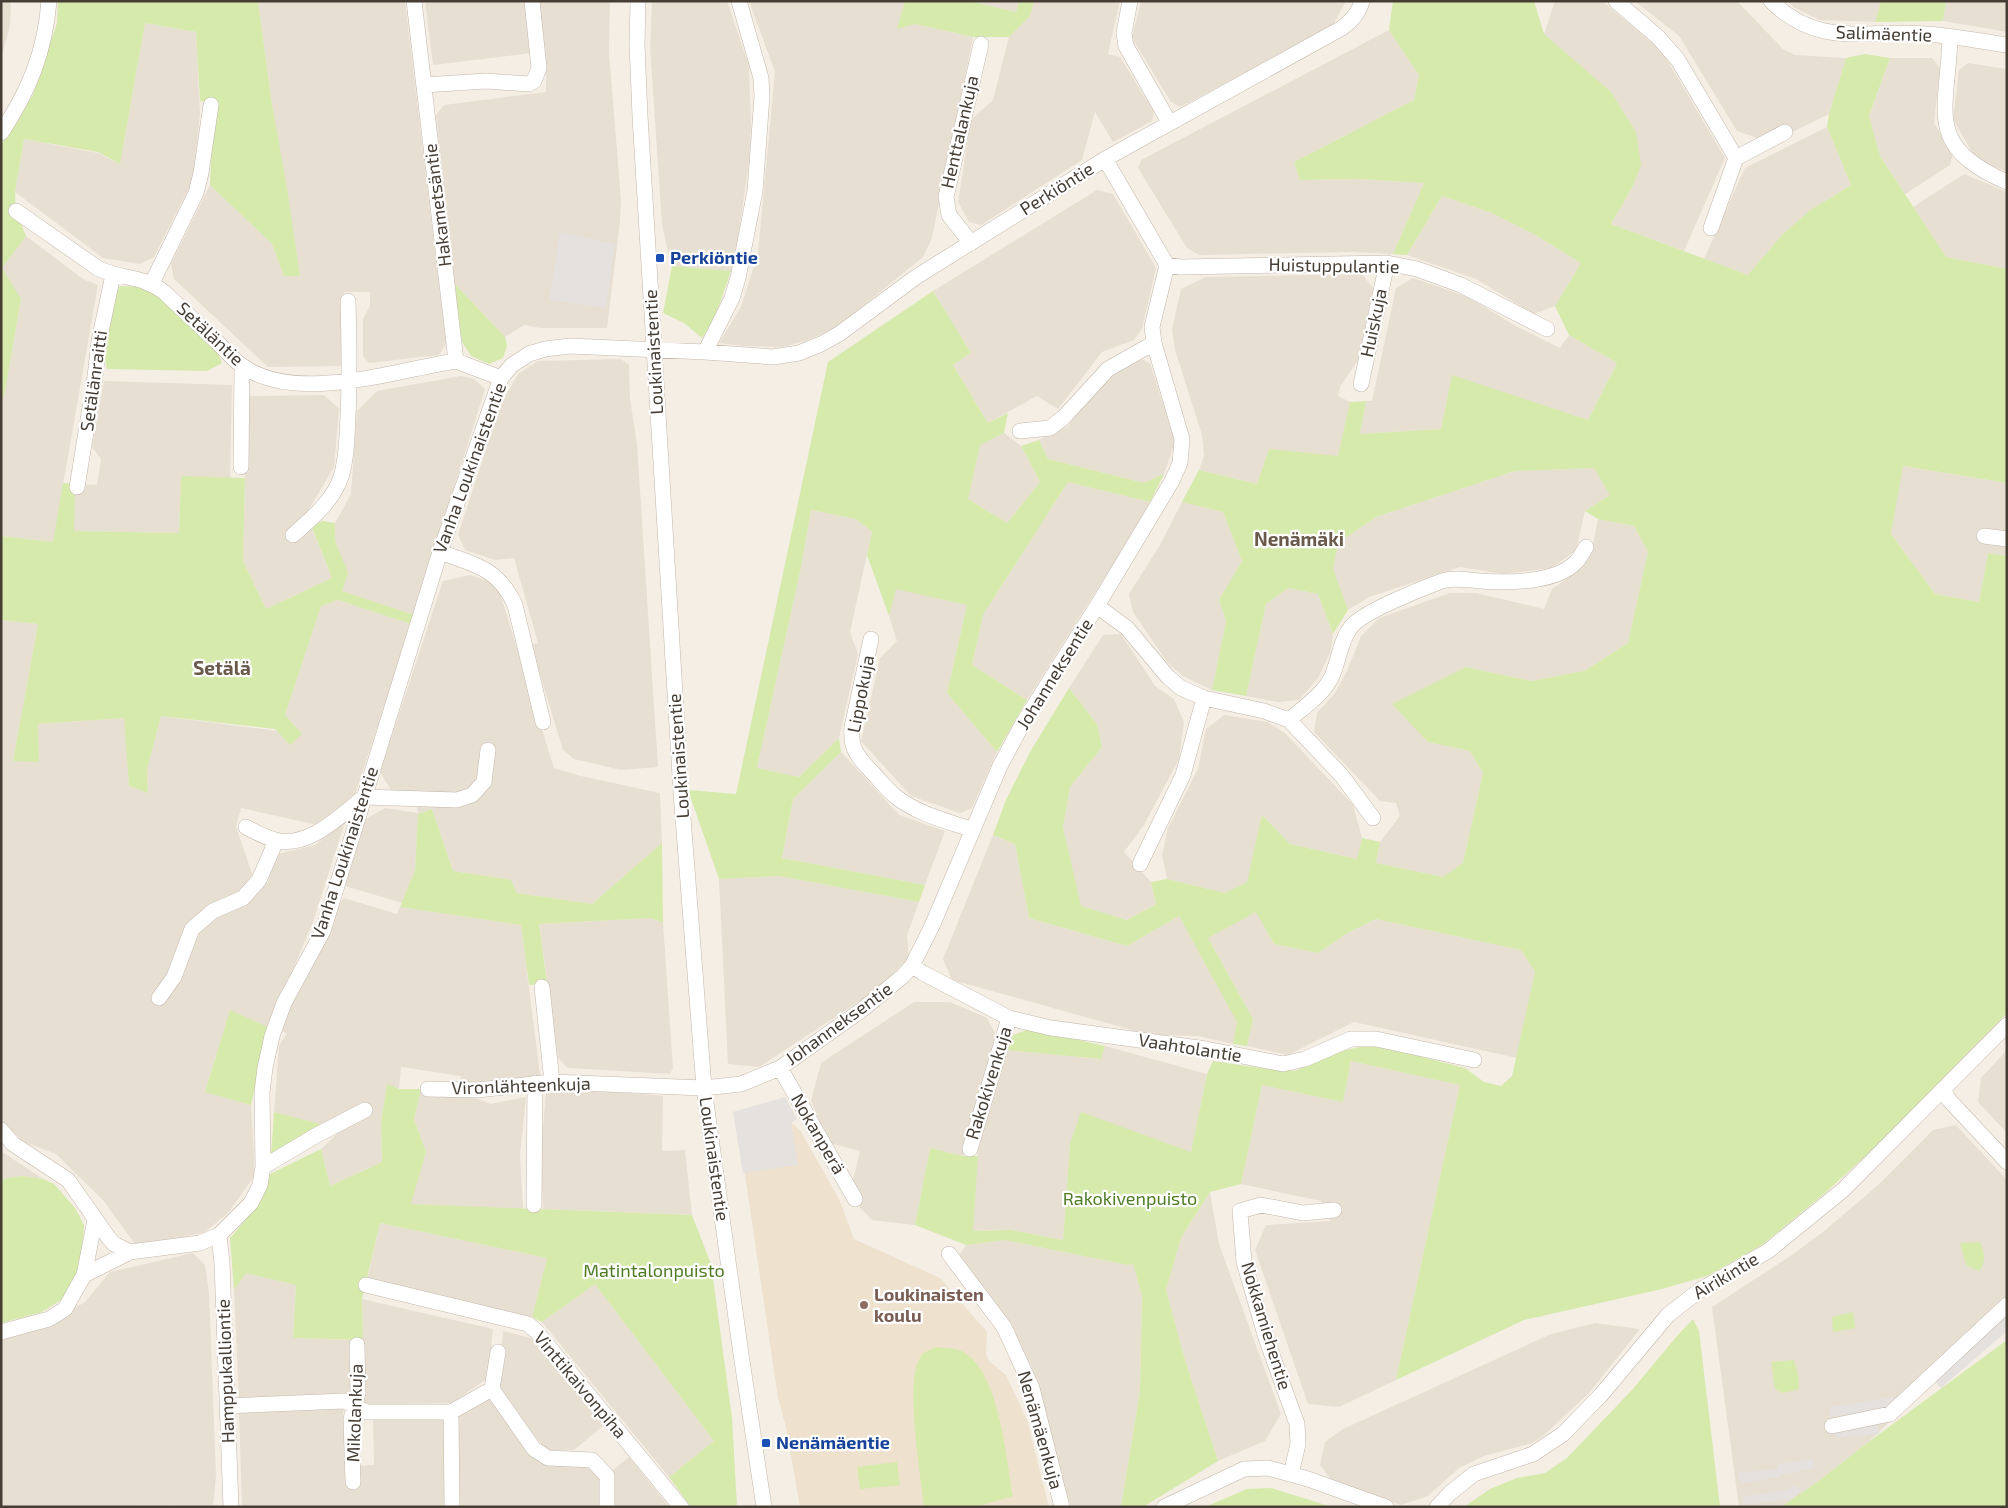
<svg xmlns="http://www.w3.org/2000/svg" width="2008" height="1508" viewBox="0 0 2008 1508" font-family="'Exo 2',sans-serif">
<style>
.residential{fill:#e8dfd3}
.education{fill:#eee1ce}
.green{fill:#d5eaab}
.parking{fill:#e4e1de}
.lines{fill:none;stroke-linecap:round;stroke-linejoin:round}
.minor-casing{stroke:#c3b7aa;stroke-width:16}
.minor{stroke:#fff;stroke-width:15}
.transit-dot{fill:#1a4fb4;stroke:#fff;stroke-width:2}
.education-dot{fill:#8d6e63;stroke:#fff;stroke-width:2}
.labels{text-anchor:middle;stroke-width:4.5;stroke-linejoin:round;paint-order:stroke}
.street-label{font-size:18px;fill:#463d34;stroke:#fff}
.transit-label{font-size:18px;font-weight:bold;fill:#164399;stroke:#fff;text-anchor:start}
.park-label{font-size:18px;fill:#4f7b24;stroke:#fff}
.education-label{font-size:18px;font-weight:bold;fill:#785e54;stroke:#fff;text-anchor:start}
.neighbourhood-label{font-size:19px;font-weight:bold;fill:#6a5a4b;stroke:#fff}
</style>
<rect width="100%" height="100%" fill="#f4eee5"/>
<path class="residential" d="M1,1H11L10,26L1,57Z
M258,1H405L446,344L439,355L369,363L363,356V319L370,306V292H344L342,366L268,367L174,279L171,264L210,185L272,244L284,276H300L271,98Z
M425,1H526L532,53L433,65Z
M539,1H610L609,52L621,200L620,222L607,328H540L524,325L505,337L455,284L436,115L444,105L546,92V59Z
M652,1H727L749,66L751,127L749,162L736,252L731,271L672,266L670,262L662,224L650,48Z
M749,1H905L898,28L915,24L973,37L932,238L923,257L837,327L808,340L783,347L743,346L719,343L741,307L758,253L775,72Z
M969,1H1019L1016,12Z
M1034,1H1120L1108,54L1120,57L1154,112L1152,121L1113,142L1095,112L1082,160L981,225L969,222L958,202L971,120L993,100L1009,37L1030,16Z
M1141,1H1346L1332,27L1180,107L1171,102L1132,38Z
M1555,1H1602L1662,51L1725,158L1684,251L1611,224L1633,186L1544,34Z
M1635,1H1737L1783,49L1795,55L1846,58L1829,114L1790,133L1785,124L1757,138L1737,131L1679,36Z
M1788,1H1881L1875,22L1820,20L1795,8Z
M1946,1H2007V32L1943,21Z
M145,23L196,32L200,113L193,180L154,257L140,264L103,258L15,192L24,139L98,153L120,164Z
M1389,30L1419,75L1414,100L1294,162L1300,180L1359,179L1424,183L1393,254L1353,252L1199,255L1187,248L1138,168L1141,160Z
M1890,58H1932L1940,68L1934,123L1953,154L1950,165L1905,194L1880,156L1869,117Z
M1968,63L2007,69V172L1976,159L1953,119L1959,70Z
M1827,127L1851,185L1809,211L1782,235L1748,275L1704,259L1745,168Z
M1964,174L2007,192V269L1946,257L1913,207Z
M1097,190L1113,194L1156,268L1142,329L1134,340L1102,352L1058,409L1037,396L988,423L953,365L971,353L933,291Z
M1442,196L1492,213L1537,236L1581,263L1555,306L1534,314L1476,279L1407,255Z
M26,236L83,279L98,285L53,542L1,536V396H4L21,300L2,268Z
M1362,274L1373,288L1358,360L1340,387L1338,396L1350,402L1338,457L1269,449L1257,484L1199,470L1204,456L1202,435L1175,350L1172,329L1181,289L1206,277Z
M1413,278L1468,297L1514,325L1560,348L1569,335L1617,363L1588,420L1452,376L1441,429L1360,434L1366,401H1372L1396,288Z
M1139,358L1150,363L1175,442L1164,474L1144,483L1048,459L1039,440L1068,426L1113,368Z
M621,359L629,365L630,399L637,444L658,767L621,770L574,759L563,750L531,645L538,643L514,558L495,560L465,550L458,535L500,406L518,374L538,361Z
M461,376L474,379L485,389L414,615L342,591L335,540V523L351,494L357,411L377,391Z
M104,381L232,385L230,478L181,477L179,533L73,531L75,484L97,485L101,459L92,447Z
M324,395L339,409L334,467L306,514L332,578L266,609L243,561L247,396Z
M1004,433L1021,446L1040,482L1007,523L968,499L980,444Z
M1902,466L2007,483V556L1988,553L1979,602L1935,594L1891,534Z
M1594,468L1611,495L1585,511L1576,551L1551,568L1503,574L1460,567L1369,597L1348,610L1332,569L1338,543L1376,517L1515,471Z
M1068,482L1150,502L1131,536L1027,700L972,665L983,615Z
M1182,502L1223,512L1242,561L1219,600L1226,621L1212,690L1183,676L1167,662L1133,612L1129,594L1160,545Z
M811,510L856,519L872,532L850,632L858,654L839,738L799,777L757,768L801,567Z
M1598,519L1634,526L1648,552L1628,643L1584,671L1531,681L1466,667L1428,742L1470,751L1483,773L1463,863L1443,877L1376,863L1380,842L1400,816L1396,803L1380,801L1314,732L1317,713L1335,693L1347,671L1361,636L1379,618L1450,593H1476L1544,609L1552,589L1581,569L1591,554Z
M470,575L492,582L499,590L554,768L581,776L660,793L662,843L592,904L517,893L511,880L453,871L432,809L418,814L415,870L402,903L345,886L364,820L385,808L418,813L415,794L391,790L380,772L443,581Z
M895,588L967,605L947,693L997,752L972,808L960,813L911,796L861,741L880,658L897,641L889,616Z
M1288,588L1318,594L1333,634L1330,653L1318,678L1299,700L1278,702L1246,696L1266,604Z
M338,600L411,624L352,804L322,826L241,808L236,827L255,882L268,883L274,855L315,845L345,822L312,925L268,1027L230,1011L205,1091L251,1105L255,1175L228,1213L205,1232L137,1247L103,1200L56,1154L24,1142L2,1122L1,620L38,624L13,761L37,724L125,718L129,786L148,793L147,769L161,716L302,734L285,715L321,606Z
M1121,634L1155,686L1174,699L1184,722L1179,759L1144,825L1124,852L1151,882L1156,904L1127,920L1080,906L1063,827L1070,787L1102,747L1097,724L1069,688L1103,635Z
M1224,715L1267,722L1285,733L1353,805L1362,838L1358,859L1290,844L1262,815L1248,882L1225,893L1167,879L1162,855L1168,828L1198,769L1206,729Z
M841,752L899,815L945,831L925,885L782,858L793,799Z
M993,835L1015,844L1029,918L1127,946L1179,916L1238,1022L1233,1044L1198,1036L1150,1035L952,980L943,959Z
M779,876L919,902L907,935L909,958L875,991L759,1067L728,1064L719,879Z
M344,898L397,914L400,907L521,925L541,1082L459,1083L461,1076L401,1067L399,1089L387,1085L381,1121L382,1162L330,1186L321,1149L341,1130L274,1112L279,1046L287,1033L280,1031L287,1010L337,907Z
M1256,911L1274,944L1318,953L1346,934L1376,919L1521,950L1535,972L1517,1058L1354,1022L1288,1055L1247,1046L1253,1019L1208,938Z
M651,918L663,923L673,1068L670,1074L568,1068L558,1058L539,924Z
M914,1002H950L987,1018L997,1037L963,1156L930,1148L915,1225L872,1220L846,1193L851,1189L860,1151L829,1143L811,1101L821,1063Z
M1105,1046L1207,1074L1191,1153L1070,1144L1063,1240L1011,1230L972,1231L979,1137L1005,1050L1100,1059Z
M2007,1050V1133L1978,1102L1981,1078Z
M1351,1061L1460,1085L1396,1380L1339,1407L1308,1404L1255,1250L1266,1225L1331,1221L1321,1201L1241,1184L1262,1085L1343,1102Z
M556,1087L663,1096L662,1151L685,1150L692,1215L543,1209L541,1156L546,1090Z
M421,1089L458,1090L490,1104L526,1097L520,1155L523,1209L410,1204L426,1152L414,1119Z
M1956,1125L2007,1180V1313L1867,1443L1816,1483L1782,1507H1739L1712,1307L1789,1257L1823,1232L1877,1186L1933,1130Z
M1,1151L43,1179L22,1176L1,1179Z
M1210,1192L1219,1244L1281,1414L1265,1441L1218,1461L1185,1360L1166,1290L1181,1238Z
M380,1223L547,1258L532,1317L367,1280Z
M1005,1240L1128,1265L1133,1264L1142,1296L1140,1390L1121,1507H1071L1043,1414L1031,1364L1026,1367L1015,1331L955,1261L966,1245Z
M193,1253L205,1265L209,1292L216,1476L213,1505L6,1507L1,1504V1341L84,1303L110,1272Z
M246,1273L296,1285L293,1338L350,1340L351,1393L239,1399L234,1290Z
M595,1284L714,1441L669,1477L542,1322Z
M362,1299L493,1329L488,1378L452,1403L364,1405Z
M1595,1323L1640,1329L1589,1393L1542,1437L1532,1443L1484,1456L1459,1468L1428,1496L1401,1505L1332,1481L1320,1465L1325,1442L1343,1429L1551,1334Z
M503,1331L531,1338L603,1426L574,1450L547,1451L498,1390Z
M486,1396L541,1463H589L601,1480L602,1507H459L457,1416Z
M343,1406L345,1466L374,1465L373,1418L444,1416L446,1507H242L239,1412Z
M629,1457L669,1507H614L613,1470Z"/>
<path class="education" d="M774,1109L800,1130L839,1199L854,1239L940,1278L987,1332L986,1354L989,1361L1006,1375L1027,1420L1049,1507H800L786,1427L778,1398L736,1114Z"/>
<path class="green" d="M58,1H258L271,98L287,188L300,276H284L272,244L210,185L214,103L200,101L196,32L145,23L120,164L98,152L24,139L15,192L16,211L26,236L2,268L21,299L4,397L1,396V145L33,95L57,23Z
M905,1H969L1016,12L1019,1H1034L1030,16L1009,37H973L915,24L897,29Z
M1393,1H1534L1544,34L1611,92L1636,132L1641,165L1633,186L1611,224L1748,275L1782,235L1809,211L1851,185L1827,127L1829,114L1846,58L1865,54L1890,58L1869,116L1880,156L1946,257L2007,269V483L1903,466L1891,534L1935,594L1979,602L1988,553L2007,556V1013L1874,1148L1824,1194L1762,1245L1707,1276L1662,1289L1524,1320L1396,1380L1460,1085L1351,1061L1343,1102L1262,1085L1241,1184L1210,1192L1181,1238L1166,1290L1185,1360L1218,1461L1143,1507H1121L1140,1390L1142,1296L1133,1264L1128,1265L1005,1240L966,1245L915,1225L930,1148L963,1156H978L973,1231L1011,1230L1063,1240L1070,1144L1081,1112L1191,1152L1207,1074L1213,1061L1267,1069L1295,1071L1342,1051L1364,1046L1386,1048L1465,1068L1484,1082L1501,1086L1512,1076L1535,972L1521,950L1376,919L1346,934L1318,953L1274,944L1256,912L1208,938L1253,1019L1247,1046L1233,1044L1237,1022L1179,916L1127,946L1029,918L1015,844L993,835L1006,800L1030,752L1069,688L1097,724L1102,747L1070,787L1063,827L1081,906L1127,920L1156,904L1151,882L1167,879L1225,893L1247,882L1262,815L1290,844L1357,859L1362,838L1380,842L1376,863L1443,877L1463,863L1483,773L1470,751L1428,742L1392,704L1466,667L1531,681L1584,671L1628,643L1648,552L1634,526L1598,519L1585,511L1610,495L1594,468L1515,471L1376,517L1338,543L1333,569L1348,610L1333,634L1318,594L1288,588L1266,604L1246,696L1212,690L1226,621L1219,600L1242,561L1223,512L1182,502L1199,470L1257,484L1269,449L1338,456L1350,402L1366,401L1360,434L1441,429L1452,375L1588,420L1617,363L1569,335L1555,306L1581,263L1537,236L1492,213L1442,196L1407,255L1393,254L1424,183L1359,179L1300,180L1294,162L1414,100L1419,75L1389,30Z
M1881,1H1946L1943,21L1875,22Z
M672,266L731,271C723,294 716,318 702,338L684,323L663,313Z
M455,284L505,337L507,346L503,358L489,364L471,356L462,342Z
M120,286L142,287L166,299L218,354L222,363L207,371L107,369L104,356L112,300Z
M933,291L971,353L953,365L988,423L1008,413L1004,433L980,445L968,499L1007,523L1040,482L1021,446L1039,440L1048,459L1144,483L1164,474L1150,502L1068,482L983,615L972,665L1027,700L997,752L947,693L967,605L896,589L889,616L867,555L872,532L856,519L811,510L801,567L757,768L799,777L839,738L841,752L793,799L782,858L925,885L919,902L779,876L719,879L688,790L736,794L828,362Z
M181,476L245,478L243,561L266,609L332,578L311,525L323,521L335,523V541L348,573L342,591L414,615L411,624L338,600L321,606L285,715L302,734L290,745L275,729L161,716L147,769L148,793L129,786L124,718L38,724L39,762L13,761L38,624L1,620V536L53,542L63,483L75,484L74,531L179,533Z
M432,809L453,871L511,880L517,893L592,904L662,843L663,923L651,918L539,924L547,983L529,985L521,925L400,907L415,870L418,814Z
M230,1010L268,1027L251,1105L205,1092Z
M1029,1029L1105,1046L1101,1059L1005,1050L1013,1035Z
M387,1084L399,1089H421L414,1119L426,1152L411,1204L692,1215L711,1264L732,1418L737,1507H691L669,1477L714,1441L595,1284L542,1322L532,1317L547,1258L380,1223L362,1299L363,1340L293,1338L296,1285L246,1273L234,1290L230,1238L259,1204L268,1175L321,1149L330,1186L382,1162L381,1121Z
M274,1112L324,1125L271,1156Z
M22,1176L43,1179L54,1184L75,1208L84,1225L82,1252L74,1283L61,1300L42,1312L1,1323V1179Z
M1980,1242C1984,1252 1987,1263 1979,1271L1966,1265L1960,1243Z
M1853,1312L1855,1328L1833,1332L1832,1317Z
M1693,1319L1699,1331L1720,1507H1464L1490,1489L1517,1478L1545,1473L1567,1458L1632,1390L1677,1336Z
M2007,1340V1507H1781L1816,1483L1867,1443Z
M936,1347C945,1348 957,1348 965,1353C1000,1375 1006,1459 1013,1496L978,1506L924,1507C921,1477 903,1375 922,1355C926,1351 931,1349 936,1347Z
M1794,1360L1798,1373L1799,1389L1783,1393L1775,1389L1771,1362Z
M897,1462L900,1485L860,1489L857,1467Z
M1271,1488L1332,1507H1205L1247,1489Z"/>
<path class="parking" d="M560,232L615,244L606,308L549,300Z
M785,1097L797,1119L791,1123L798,1165L743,1173L733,1112Z
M2007,1316V1331L1941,1388L1933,1379Z
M1893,1397L1895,1406L1830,1417L1829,1407Z
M1877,1424L1879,1434L1836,1438L1835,1429Z
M1813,1459L1815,1468L1783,1474L1779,1477L1741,1483L1737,1473L1777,1469L1778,1464Z
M1794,1485L1802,1491L1792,1499L1744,1505L1743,1497L1786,1490Z"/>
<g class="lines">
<g class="minor-casing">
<path id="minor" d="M414,1L456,361L501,378
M638,1L637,44L640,116L681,792L704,1088L741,1354L764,1507
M1130,1L1124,33L1126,46L1169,122
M1616,1L1658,37L1678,60L1736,158L1711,228
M1771,1C1819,49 1867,29 1927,34C1953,36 1980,41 2007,45
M1950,37C1948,110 1923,146 2007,182
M424,85L486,81L529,84L534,81L539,68L532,1
M1,133C29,91 45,52 49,1
M1736,158L1785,132
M16,211L99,269C125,280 141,275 164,292C182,309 199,325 217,342C225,350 233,359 241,365C295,405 396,370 456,361
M971,243L949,215L946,197L981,44
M1167,265L1180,267L1387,263L1417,269L1461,285L1547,329
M152,283L196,193L201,173L211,105
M705,352L732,298L738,278L755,191L762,96L761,78L739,1
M1361,384L1387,263
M1020,431L1050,428L1064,417L1108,369L1154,343
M241,467L242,366
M77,487L95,377L99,341L113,275
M293,535C311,519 333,501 341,477C347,457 347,436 348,416C350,377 349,339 348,301
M1984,536L2007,539
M440,552C476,565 498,568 515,605L543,722
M1097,606L1127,628L1168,677L1181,688L1204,698L1264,711L1289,720L1342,776L1373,818
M871,639L852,727C850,748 857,756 871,771C879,779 886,789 895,796C917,814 947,821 973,830
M1289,720C1304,707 1324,694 1332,676C1339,660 1340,641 1351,627C1362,612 1423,588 1442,581C1455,577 1467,580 1480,581C1507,583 1555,583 1575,563C1580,559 1583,552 1586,547
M364,797L457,800L472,795L484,782L488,750
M246,827C255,832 265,837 275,840C308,849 340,816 364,797
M1140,864L1183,775L1204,698
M912,966L923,973L1009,1018L1051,1028L1206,1049L1283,1064L1305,1059L1351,1039H1376L1474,1060
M542,987L552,1082
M159,998L174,977L192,929L213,911L243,898L259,880L276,841
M780,1068L855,1199
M428,1089L477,1090L552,1082L704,1088L741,1084L780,1068L863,1009L903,976L912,966L932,926L1000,766L1023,723L1097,606L1172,481L1180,463L1182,439L1154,343L1152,327L1167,265L1105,159
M1942,1090L1950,1101L2007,1162
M1,1130L13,1144L68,1180L108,1237L114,1244L130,1252
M970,1149L1009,1018
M263,1167L315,1136L365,1110
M534,1205L535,1083
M219,1235L222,1263L231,1507
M949,1254L1004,1327L1032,1388L1062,1507
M84,1275L95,1220
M366,1285L528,1324L536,1331L681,1507
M1,1332L49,1319L65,1309L84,1275L130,1252L200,1243L219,1235L251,1203L260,1185L263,1167L262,1092L265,1068L272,1036L284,1003L323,931L440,552L501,378L512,365L529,354L545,349L570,346L705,352L773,357L799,353L821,344L839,334L916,277L1105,159L1342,28C1352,20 1359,13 1362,1
M492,1389L534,1449L548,1458L592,1460L607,1476V1507
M227,1406L344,1401L367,1412H451
M1832,1426L1890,1414L2007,1305
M1291,1474L1298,1444L1297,1424L1266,1338L1244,1262L1240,1211L1261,1205L1303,1213L1334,1210
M353,1482L351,1419L358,1393L357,1345
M452,1507L451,1412L492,1389L498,1352
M1164,1507L1244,1469L1268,1468L1308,1479L1386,1507
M1437,1507L1450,1493L1474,1474L1533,1454L1563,1434L1601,1395L1668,1315L1700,1290L1768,1251L1843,1190L2007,1025"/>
</g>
<use href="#minor" class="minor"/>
</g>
<g class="transit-dot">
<rect x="655" y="253" width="10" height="10" rx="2.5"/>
<rect x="761" y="1438" width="10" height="10" rx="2.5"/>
</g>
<circle class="education-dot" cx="864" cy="1305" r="5"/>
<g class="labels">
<g class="street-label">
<text transform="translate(1884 34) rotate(2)" y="6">Salimäentie</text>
<text transform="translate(960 132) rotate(-77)" y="6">Henttalankuja</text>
<text transform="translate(1057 189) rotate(-32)" y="6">Perkiöntie</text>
<text transform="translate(438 205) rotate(-97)" y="6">Hakametsäntie</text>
<text transform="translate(1334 266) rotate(1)" y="6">Huistuppulantie</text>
<text transform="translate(1374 323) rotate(-78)" y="6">Huiskuja</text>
<text transform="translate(210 334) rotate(43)" y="6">Setäläntie</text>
<text transform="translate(654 352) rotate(-93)" y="6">Loukinaistentie</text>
<text transform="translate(94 381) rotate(-82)" y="6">Setälänraitti</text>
<text transform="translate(470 468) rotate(-70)" y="6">Vanha Loukinaistentie</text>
<text transform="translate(1055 674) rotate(-58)" y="6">Johanneksentie</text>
<text transform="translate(861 694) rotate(-79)" y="6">Lippokuja</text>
<text transform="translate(679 756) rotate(-94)" y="6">Loukinaistentie</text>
<text transform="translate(345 853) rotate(-72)" y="6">Vanha Loukinaistentie</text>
<text transform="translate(839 1024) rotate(-36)" y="6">Johanneksentie</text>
<text transform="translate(1190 1048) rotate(9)" y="6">Vaahtolantie</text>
<text transform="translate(989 1083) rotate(-73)" y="6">Rakokivenkuja</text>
<text transform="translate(521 1086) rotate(-2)" y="6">Vironlähteenkuja</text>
<text transform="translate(818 1134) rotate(60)" y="6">Nokanperä</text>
<text transform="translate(714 1159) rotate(82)" y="6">Loukinaistentie</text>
<text transform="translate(1726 1276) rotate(-31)" y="6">Airikintie</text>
<text transform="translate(1266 1326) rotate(73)" y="6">Nokkamiehentie</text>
<text transform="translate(226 1371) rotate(-92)" y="6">Hamppukalliontie</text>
<text transform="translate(580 1385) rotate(50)" y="6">Vinttikaivonpiha</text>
<text transform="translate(355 1413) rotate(-88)" y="6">Mikolankuja</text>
<text transform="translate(1040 1430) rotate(74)" y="6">Nenämäenkuja</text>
</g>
<g class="transit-label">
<text x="670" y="264">Perkiöntie</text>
<text x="776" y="1449">Nenämäentie</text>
</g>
<g class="park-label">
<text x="1130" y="1205">Rakokivenpuisto</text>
<text x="654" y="1277">Matintalonpuisto</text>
</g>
<g class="education-label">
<text x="874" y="1301">Loukinaisten<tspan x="874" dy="21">koulu</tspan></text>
</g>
<g class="neighbourhood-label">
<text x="1299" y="546">Nenämäki</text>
<text x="222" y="675">Setälä</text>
</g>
</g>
<rect width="2008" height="1508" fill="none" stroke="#463d34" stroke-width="5"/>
</svg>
